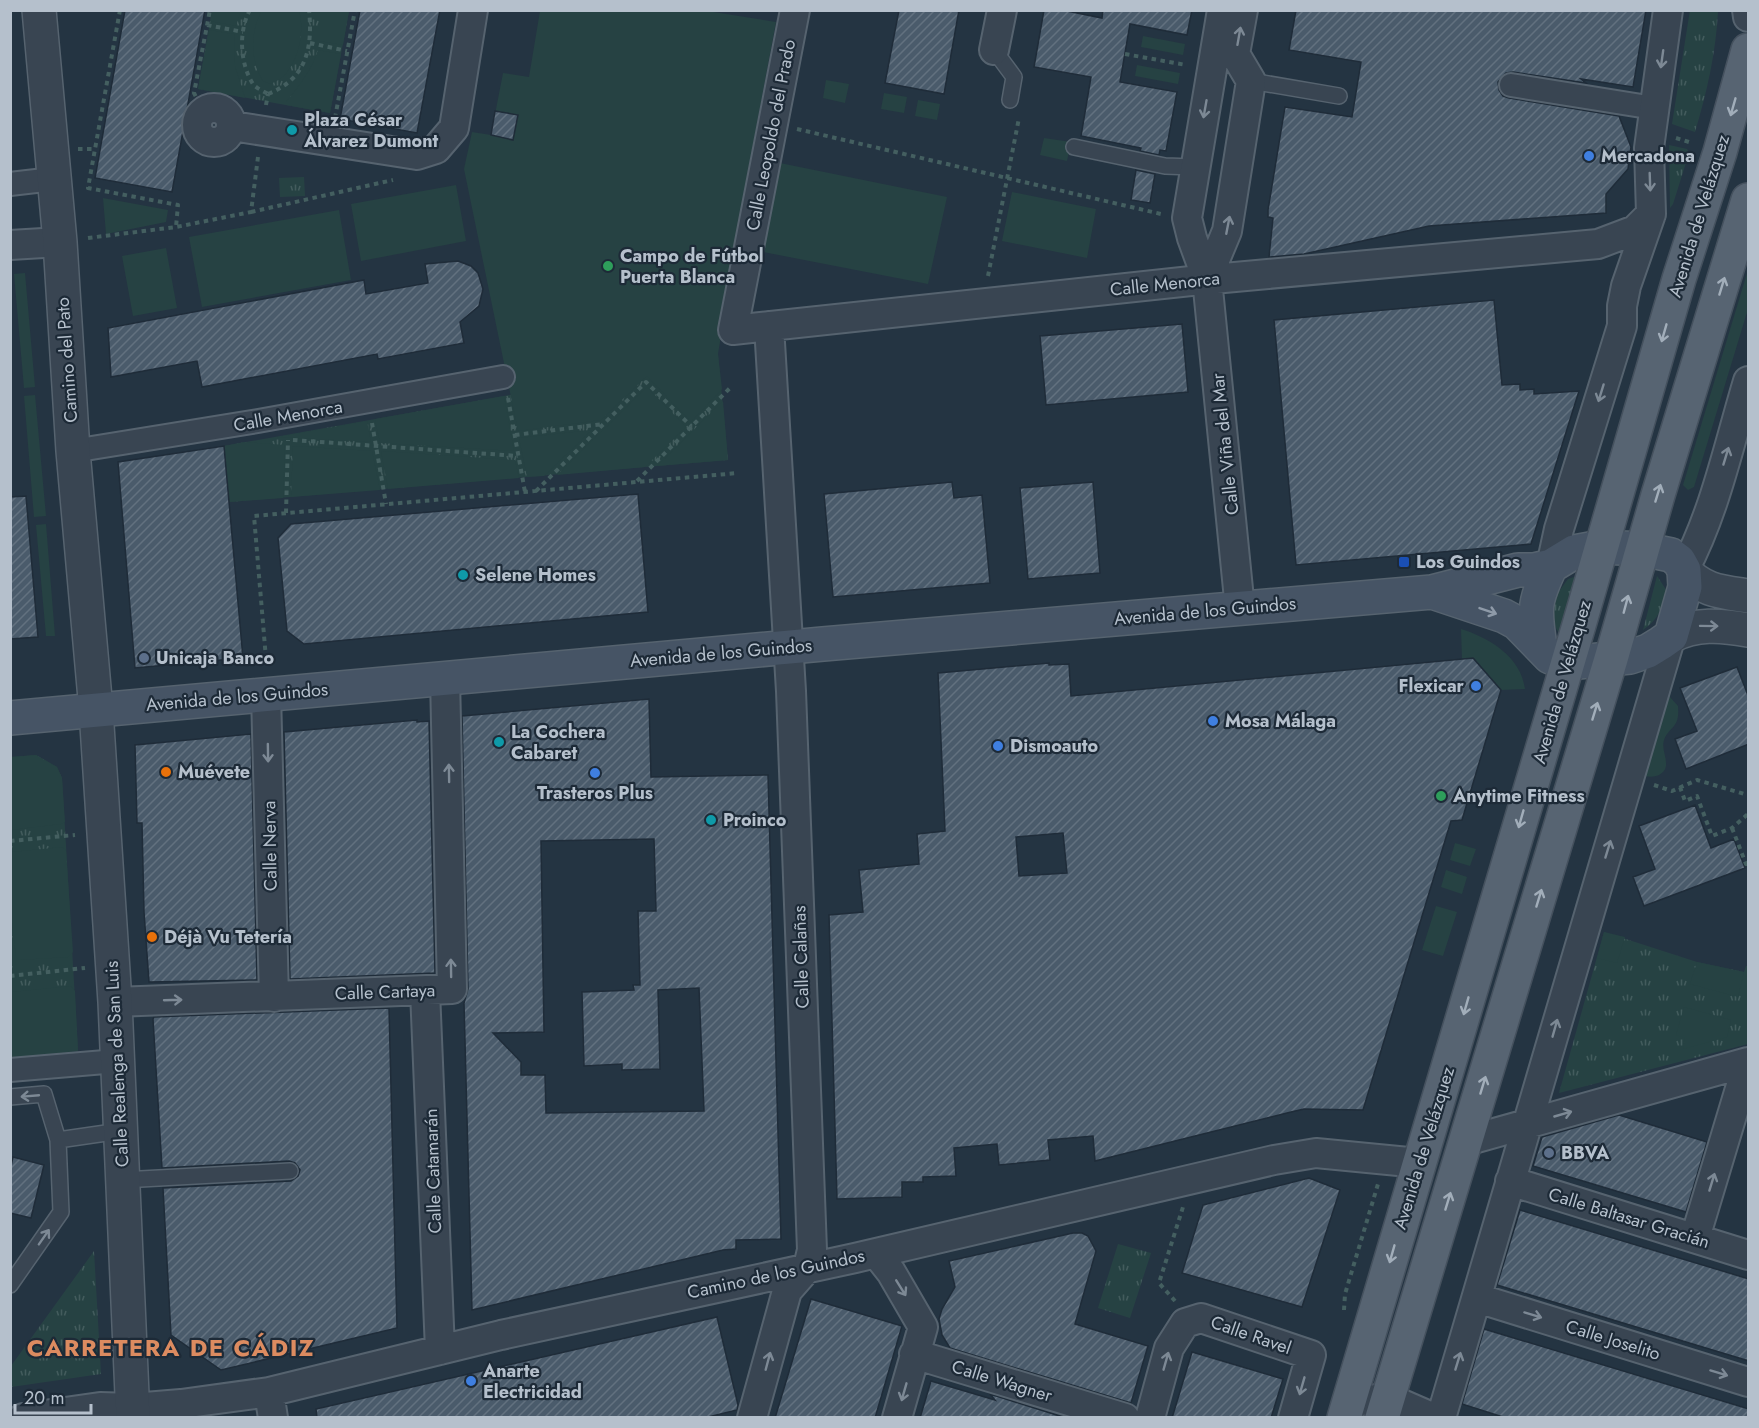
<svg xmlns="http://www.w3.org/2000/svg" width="1759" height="1428" viewBox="0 0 1759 1428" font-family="Jost,sans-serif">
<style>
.grass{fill:url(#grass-tufts)}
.garden{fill:#264243}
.building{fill:url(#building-hatch);stroke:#1f2c39;stroke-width:1.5;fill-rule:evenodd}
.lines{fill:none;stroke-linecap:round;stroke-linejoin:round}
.service-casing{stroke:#56636f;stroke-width:18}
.pedestrian-casing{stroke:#56636f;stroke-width:26}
.minor-casing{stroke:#56636f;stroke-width:32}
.tertiary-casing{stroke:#56636f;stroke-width:36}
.secondary-casing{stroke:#56636f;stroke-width:36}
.primary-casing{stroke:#45515e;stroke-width:36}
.path{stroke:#445f60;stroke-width:4;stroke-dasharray:4.5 4.5;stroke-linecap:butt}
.service{stroke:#394552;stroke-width:15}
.pedestrian{stroke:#394552;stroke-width:22}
.minor{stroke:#394552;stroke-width:28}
.tertiary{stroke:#394552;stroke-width:33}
.secondary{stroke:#465465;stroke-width:33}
.primary{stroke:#576472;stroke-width:33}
.oneway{stroke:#7d8995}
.oneway2{stroke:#a2aeba}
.oneway3{stroke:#8e9aa8}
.culture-dot{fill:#0f9aa8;stroke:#1d2a37;stroke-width:2}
.shop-dot{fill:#3f7fe0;stroke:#1d2a37;stroke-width:2}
.leisure-dot{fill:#2e9e5b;stroke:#1d2a37;stroke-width:2}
.transit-dot{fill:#1a4fb4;stroke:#1d2a37;stroke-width:2}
.service-dot{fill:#5c6f8a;stroke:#1d2a37;stroke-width:2}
.food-dot{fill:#e8710a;stroke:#1d2a37;stroke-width:2}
.labels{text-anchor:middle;stroke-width:4.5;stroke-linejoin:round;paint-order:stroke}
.poi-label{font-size:18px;font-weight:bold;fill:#b5c0cc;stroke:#1d2a37;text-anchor:start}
.street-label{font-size:18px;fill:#b5c0cc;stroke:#1d2a37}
.district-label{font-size:24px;font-weight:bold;letter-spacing:1.5px;fill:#dc8b60;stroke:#1d2a37}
</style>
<defs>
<pattern id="grass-tufts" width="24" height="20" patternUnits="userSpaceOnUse" patternTransform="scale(1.5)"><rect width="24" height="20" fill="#264243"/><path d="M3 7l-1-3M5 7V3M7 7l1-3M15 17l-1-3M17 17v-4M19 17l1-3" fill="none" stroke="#435c5d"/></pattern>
<pattern id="building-hatch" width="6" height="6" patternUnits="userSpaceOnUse" patternTransform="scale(1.5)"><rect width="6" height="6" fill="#4a5b6b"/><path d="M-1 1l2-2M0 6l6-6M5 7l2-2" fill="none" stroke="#62717f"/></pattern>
</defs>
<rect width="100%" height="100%" fill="#243442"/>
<path class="grass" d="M1690,10L1718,11C1716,52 1707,92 1695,132L1672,124Z
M212,11H349L330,113L198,89Z
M1669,145L1687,149L1689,153L1673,204L1670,208Z
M304,177L305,196L280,197L279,178Z
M718,355L728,460L229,502L224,446L504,396Z
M1577,576L1560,635L1553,623L1552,601L1568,579Z
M1657,576L1667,591C1663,607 1658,620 1643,630Z
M36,755L57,767L62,778L78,1051L11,1058V757Z
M1604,932L1697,962L1744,972L1746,966H1748V1044L1559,1093Z
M1118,1244L1151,1253L1130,1318L1098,1308Z
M94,1251L101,1374L11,1387V1366Z"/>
<path class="garden" d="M262,10L299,11C306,34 296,77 270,84L263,81C250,60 250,32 262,10Z
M701,10L776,22L747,177L718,354L722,389L691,422L647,376L601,420L518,431L464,169L472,132L491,135L503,73L529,77L540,11Z
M212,11V10L241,11L236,26L210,21Z
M319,11H349L343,45L319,41Z
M209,30L234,34L235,66L245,98L198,89Z
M1143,36L1185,44L1183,55L1141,47Z
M318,50L341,54L330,113L286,105V102C300,85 311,71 318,50Z
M1137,65L1180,73L1178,84L1135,76Z
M826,80L849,84L845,103L823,98Z
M884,93L907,97L904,113L881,109Z
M918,100L940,104L937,120L915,116Z
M1044,138L1071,142L1067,161L1040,155Z
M775,162L947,197L928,284L758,251Z
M456,185L466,241L361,261L351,204Z
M1012,192L1096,209L1087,258L1002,241Z
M103,198L168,210L166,222L106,234Z
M339,210L351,280L202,307L189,237Z
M166,248L177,308L133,316L122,256Z
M1748,270V309L1694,487L1688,490L1683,485Z
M25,273L35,387L24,388L14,274Z
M647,387L686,427L645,467L557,475Z
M35,395L46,516L34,517L24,396Z
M504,396L514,451L380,443L375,419Z
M723,401L728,460L657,466Z
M367,421L371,442L277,437Z
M592,430L544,476L527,477L519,438Z
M244,442L285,445L283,498L229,502L224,446Z
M293,446L372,451L380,490L291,497Z
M381,451L515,460L519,478L388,489Z
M46,524L55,636H46L36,525Z
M1461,629C1490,638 1521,657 1525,689L1501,690L1474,658L1462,660Z
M1669,696L1678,706C1680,729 1670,725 1664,740C1660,752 1674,767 1659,775C1654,777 1650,777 1645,776Z
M36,755L57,767L62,778L65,822L61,824L11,830V757Z
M1455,843L1476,849L1470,866L1450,860Z
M63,847L66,851L73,952L68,957L19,960L16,957L10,907L11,852Z
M1446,870L1467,877L1462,894L1441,887Z
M1436,906L1457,912L1443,956L1422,950Z
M1604,932L1625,937L1617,963L1597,958Z
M1697,962L1744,972L1738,997L1690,984Z
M71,986L75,991L78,1051L11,1058V992Z
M1684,1007L1731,1020L1727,1037L1683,1049L1685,1038L1676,1035Z"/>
<path class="building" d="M125,10H205L172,192L95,178Z
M360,10H440L417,133L340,119Z
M899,10H959L944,94L885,83Z
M1044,10H1062L1102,18L1103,10H1192L1187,35L1130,24L1120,82L1177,92L1166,151L1160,150L1159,155L1140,151L1141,148L1081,136L1091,77L1034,67Z
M1296,10H1646L1633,87L1581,79L1586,83L1513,72L1506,73L1498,82L1499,90L1503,96L1509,98L1619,116L1631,147L1630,154L1628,169L1606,194V213L1429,226L1304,254L1269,257L1273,218L1268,217V210L1285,107L1352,117L1361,62L1289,50Z
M495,111L518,115L513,140L491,135Z
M1136,170L1155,174L1150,203L1131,200Z
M458,261L471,266L478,273L483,289L479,306L460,322L464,343L378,359L377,354L202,387L197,361L111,377L108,328L364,280L366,294L428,283L425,264Z
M1494,300L1502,385L1520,384V390L1534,389V394L1579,391L1531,544L1296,565L1274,320Z
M1182,324L1188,392L1046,405L1040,336Z
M224,446L243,658L135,668L118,462Z
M952,482L954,498L982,495L990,583L833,597L824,494Z
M1093,482L1100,573L1028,579L1020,488Z
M638,494L648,612L304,644L287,631L278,538L291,524Z
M26,496L38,637L10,639V497Z
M1473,658L1501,690L1462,820L1451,821L1363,1110L1304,1109L1291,1112L1095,1161L1093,1136L1048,1140L1050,1160L999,1165L997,1144L954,1148L956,1176L923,1177V1182H902V1197L837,1199L829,915L863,912L859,870L919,864L917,834L945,831L938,673L1049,663V665L1069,664L1071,696ZM1063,833L1067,873L1019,876L1016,837Z
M1737,667L1749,698V744L1686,769L1675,739L1697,731L1680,688Z
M649,699L651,777L768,775L781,1239L736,1240V1249L723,1250L472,1310L464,1003L468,989L462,716ZM654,839L656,911H638L640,985H633L634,990L582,992L584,1066L622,1064V1070L660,1069L658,990L699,988L704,1111L546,1113L545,1075H521V1062L493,1033L544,1032L541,841Z
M417,720V722L429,721L435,973L290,979L284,732Z
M251,734L257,980L149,982L144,912L142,823H137L135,745Z
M1695,805L1711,848L1734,839L1745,868L1644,906L1633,877L1655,869L1639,826Z
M389,1008L397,1328L221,1370L171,1335L163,1188L291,1181L298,1176L300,1170L295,1163L289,1161L162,1168L153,1019L154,1017Z
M1619,1115L1707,1142L1686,1212L1533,1166L1542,1137Z
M13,1157L44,1165L31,1218L10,1213V1170Z
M1309,1178L1340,1190L1302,1307L1182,1273L1203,1205Z
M1520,1210L1749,1279V1361L1497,1285Z
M1073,1233H1082L1088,1236L1096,1251L1075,1324L1148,1346L1131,1403L950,1348L942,1335L939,1319L942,1309L955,1287L949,1261Z
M811,1299L902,1326L875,1418H775Z
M717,1317L738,1405L737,1410L704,1418H317L316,1409Z
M1484,1329L1749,1409V1418H1506L1462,1404Z
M1192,1352L1283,1379L1271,1418H1172Z
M931,1381L995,1400L990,1394L1066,1418H920Z"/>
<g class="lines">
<g class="service-casing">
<path id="service" d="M994,50L1014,77L1010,100
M1251,81L1339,96
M1074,147L1165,166L1194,167
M10,1097L44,1094L58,1140L61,1212L10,1285
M58,1140L120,1131
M122,1180L290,1171"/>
</g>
<g class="pedestrian-casing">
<path id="pedestrian" d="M1511,85L1654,108
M10,184L53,179
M73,451L258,421L503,377
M10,1070L117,1061"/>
</g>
<g class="minor-casing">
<path id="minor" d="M795,10L733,330L1191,281L1598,244L1635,230L1651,214
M1222,10L1187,218L1192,238L1207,279L1240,609
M1747,10L1748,17
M994,50L1002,10
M197 125a17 17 0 1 1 34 0a17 17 0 1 1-34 0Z
M232,126L417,155L436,149L454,128L473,10
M10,245L60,242
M1207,279L1227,231L1251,81L1235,54L1243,10
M1551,566L1559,529L1622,326V306L1626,286L1651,214L1649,148L1668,10
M1684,570C1715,512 1729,444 1748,381
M266,694L274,997
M425,991L440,1350
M115,1002L452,989L445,678
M1466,1141L1748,1062
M1510,1181L1748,1255
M1695,1238L1748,1062
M876,1253L891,1272L923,1327L897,1418
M1477,1298L1748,1382
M914,1354L1125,1418
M269,1392L273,1418
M1349,1402L1388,1398L1434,1418
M23,1418L100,1407L133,1408L181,1404L269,1392L501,1335L855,1258L1274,1160L1316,1153L1419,1163
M752,1418L787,1291L808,1267L812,1250L791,691L769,326
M1150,1418L1169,1348L1185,1323L1201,1318L1311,1355L1293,1418
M1441,1418L1671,636"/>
</g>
<g class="tertiary-casing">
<path id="tertiary" d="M39,10L60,242L73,451L96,710L115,1002L133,1418
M1684,570C1702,591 1722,592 1748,596
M1671,636C1696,623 1721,625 1748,630"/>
</g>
<g class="secondary-casing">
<path id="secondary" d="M1540,646C1534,608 1534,601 1551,566
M10,718L823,644L1432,592L1518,570H1534L1551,566L1574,552L1601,547L1642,549L1671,555L1679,561L1684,570L1685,587L1671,636L1661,643L1648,651L1630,657L1568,663L1550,657L1517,623L1504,616L1432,592"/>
</g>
<g class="primary-casing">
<path id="primary" d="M1344,1418L1579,625L1679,279L1720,152L1748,50
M1382,1418L1611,659L1658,495L1748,200"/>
</g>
<path class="path" d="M120,10L88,188L178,205L176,227
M250,10C238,31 240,64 253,84C256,88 263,91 268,94
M207,25L243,32
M310,43L347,51
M1125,54L1186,65
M268,94C306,79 313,49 309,10
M266,105L268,94
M204,112L194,93L210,10
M335,118L355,10
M797,129L1161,214
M1676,138L1692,143
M78,149H95
M251,212L393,180
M88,238L176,227L251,212L258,157
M988,276L1019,118
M508,398L525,492
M372,423L386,504
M515,435L603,424
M293,440L518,456
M637,481L730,388
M536,491L646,382L691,426
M286,513L288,440
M266,659L254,516L738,473
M1654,785L1672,791L1697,780L1748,795
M1680,787L1685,801L1697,796L1712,836L1732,828L1748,814
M1732,828L1746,864H1748
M10,841L75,835
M10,976L85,968
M1175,1301L1159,1283L1183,1207
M1344,1310L1345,1294L1378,1184"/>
<use href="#service" class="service"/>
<use href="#pedestrian" class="pedestrian"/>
<use href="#minor" class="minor"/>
<use href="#tertiary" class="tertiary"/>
<use href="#secondary" class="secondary"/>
<use href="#primary" class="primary"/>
</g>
<defs><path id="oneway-shaft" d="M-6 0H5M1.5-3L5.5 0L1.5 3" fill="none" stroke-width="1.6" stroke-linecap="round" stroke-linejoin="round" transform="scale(1.5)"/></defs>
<g class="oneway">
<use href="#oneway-shaft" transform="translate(1239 36) rotate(-80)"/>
<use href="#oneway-shaft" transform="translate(1662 59) rotate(98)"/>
<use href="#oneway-shaft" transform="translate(1205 109) rotate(100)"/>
<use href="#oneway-shaft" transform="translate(1650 182) rotate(88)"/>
<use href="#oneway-shaft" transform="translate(1228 225) rotate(-79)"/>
<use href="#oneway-shaft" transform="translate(1601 393) rotate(107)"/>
<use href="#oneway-shaft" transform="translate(1726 456) rotate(-73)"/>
<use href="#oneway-shaft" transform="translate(1709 626) rotate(1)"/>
<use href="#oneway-shaft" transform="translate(268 753) rotate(89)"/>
<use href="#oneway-shaft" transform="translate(449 773) rotate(-91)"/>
<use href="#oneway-shaft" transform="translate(1608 849) rotate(-73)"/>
<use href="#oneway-shaft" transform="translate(451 968) rotate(-91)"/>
<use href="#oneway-shaft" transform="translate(173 1000) rotate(-2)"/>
<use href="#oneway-shaft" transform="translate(1555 1028) rotate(-74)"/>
<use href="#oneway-shaft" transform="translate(30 1096) rotate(175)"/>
<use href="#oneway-shaft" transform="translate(1563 1114) rotate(-16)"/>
<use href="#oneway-shaft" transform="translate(1712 1182) rotate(-73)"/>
<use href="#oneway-shaft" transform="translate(44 1237) rotate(-55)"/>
<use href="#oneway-shaft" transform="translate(901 1288) rotate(58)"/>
<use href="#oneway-shaft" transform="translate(1533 1315) rotate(17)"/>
<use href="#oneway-shaft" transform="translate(768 1361) rotate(-75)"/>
<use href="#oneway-shaft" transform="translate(1166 1361) rotate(-74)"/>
<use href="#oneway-shaft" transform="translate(1458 1361) rotate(-73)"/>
<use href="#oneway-shaft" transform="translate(1719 1373) rotate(17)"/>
<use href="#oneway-shaft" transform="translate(1302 1386) rotate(106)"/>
<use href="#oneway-shaft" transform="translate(904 1392) rotate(106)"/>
</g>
<g class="oneway2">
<use href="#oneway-shaft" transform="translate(1733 107) rotate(106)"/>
<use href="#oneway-shaft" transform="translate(1722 286) rotate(-73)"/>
<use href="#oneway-shaft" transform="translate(1664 333) rotate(106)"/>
<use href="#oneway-shaft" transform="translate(1658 493) rotate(-73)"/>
<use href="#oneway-shaft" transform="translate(1626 604) rotate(-75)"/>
<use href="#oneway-shaft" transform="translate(1595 711) rotate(-73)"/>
<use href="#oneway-shaft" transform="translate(1521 819) rotate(106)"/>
<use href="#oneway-shaft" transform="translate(1539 898) rotate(-73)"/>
<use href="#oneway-shaft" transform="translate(1466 1006) rotate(106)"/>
<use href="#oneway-shaft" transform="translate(1483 1085) rotate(-73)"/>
<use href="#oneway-shaft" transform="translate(1448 1201) rotate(-73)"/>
<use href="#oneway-shaft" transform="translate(1392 1254) rotate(106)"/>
</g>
<use class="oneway3" href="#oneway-shaft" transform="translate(1488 611) rotate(19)"/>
<g class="culture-dot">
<circle cx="292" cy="130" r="6"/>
<circle cx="463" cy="575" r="6"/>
<circle cx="499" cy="742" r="6"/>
<circle cx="711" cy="820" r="6"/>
</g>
<g class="shop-dot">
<circle cx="1589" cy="156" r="6"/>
<circle cx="1476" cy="686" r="6"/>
<circle cx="1213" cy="721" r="6"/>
<circle cx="998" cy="746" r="6"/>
<circle cx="595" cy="773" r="6"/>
<circle cx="471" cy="1381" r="6"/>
</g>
<g class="leisure-dot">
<circle cx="608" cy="266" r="6"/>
<circle cx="1441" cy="796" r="6"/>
</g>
<rect class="transit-dot" x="1398" y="556" width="12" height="12" rx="3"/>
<g class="service-dot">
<circle cx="144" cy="658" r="6"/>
<circle cx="1549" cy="1153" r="6"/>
</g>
<g class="food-dot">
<circle cx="166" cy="772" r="6"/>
<circle cx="152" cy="937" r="6"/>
</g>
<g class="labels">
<g class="poi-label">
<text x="304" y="126">Plaza César<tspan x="304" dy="21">Álvarez Dumont</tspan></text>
<text x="1601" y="162">Mercadona</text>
<text x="620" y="262">Campo de Fútbol<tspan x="620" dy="21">Puerta Blanca</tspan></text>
<text x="1416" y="568">Los Guindos</text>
<text x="475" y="581">Selene Homes</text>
<text x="156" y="664">Unicaja Banco</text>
<text x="1464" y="692" text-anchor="end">Flexicar</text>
<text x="1225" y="727">Mosa Málaga</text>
<text x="511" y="738">La Cochera<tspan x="511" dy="21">Cabaret</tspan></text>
<text x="1010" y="752">Dismoauto</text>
<text x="178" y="778">Muévete</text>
<text x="595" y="799" text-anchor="middle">Trasteros Plus</text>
<text x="1453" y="802">Anytime Fitness</text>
<text x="723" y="826">Proinco</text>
<text x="164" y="943">Déjà Vu Tetería</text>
<text x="1561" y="1159">BBVA</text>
<text x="483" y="1377">Anarte<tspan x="483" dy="21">Electricidad</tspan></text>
</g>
<g class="street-label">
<text transform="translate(771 135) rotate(-79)" y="6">Calle Leopoldo del Prado</text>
<text transform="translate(1699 216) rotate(-73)" y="6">Avenida de Velázquez</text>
<text transform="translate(1165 284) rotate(-6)" y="6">Calle Menorca</text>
<text transform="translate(67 360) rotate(-94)" y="6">Camino del Pato</text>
<text transform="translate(288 416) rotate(-10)" y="6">Calle Menorca</text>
<text transform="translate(1225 444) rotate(-96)" y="6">Calle Viña del Mar</text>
<text transform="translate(1205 611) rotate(-5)" y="6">Avenida de los Guindos</text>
<text transform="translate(721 653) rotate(-5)" y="6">Avenida de los Guindos</text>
<text transform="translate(1562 682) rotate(-74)" y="6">Avenida de Velázquez</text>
<text transform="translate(237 697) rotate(-5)" y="6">Avenida de los Guindos</text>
<text transform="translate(270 846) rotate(-91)" y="6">Calle Nerva</text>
<text transform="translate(801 957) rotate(-92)" y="6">Calle Calañas</text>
<text transform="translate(385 992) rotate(-2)" y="6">Calle Cartaya</text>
<text transform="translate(117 1064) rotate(-93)" y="6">Calle Realenga de San Luis</text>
<text transform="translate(1424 1148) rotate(-73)" y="6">Avenida de Velázquez</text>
<text transform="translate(433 1171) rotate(-92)" y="6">Calle Catamarán</text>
<text transform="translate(1629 1218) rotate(17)" y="6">Calle Baltasar Gracián</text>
<text transform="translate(776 1274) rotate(-12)" y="6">Camino de los Guindos</text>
<text transform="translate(1251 1335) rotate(19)" y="6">Calle Ravel</text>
<text transform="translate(1613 1340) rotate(17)" y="6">Calle Joselito</text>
<text transform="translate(1002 1381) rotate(17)" y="6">Calle Wagner</text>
</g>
<g class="district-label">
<text x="171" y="1356">CARRETERA DE CÁDIZ</text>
</g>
</g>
<rect width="1759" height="1428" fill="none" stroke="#b5c0cc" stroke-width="24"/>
<path d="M15 1404v9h76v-9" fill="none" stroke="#b5c0cc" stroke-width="3"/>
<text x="24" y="1404" font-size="18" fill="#b5c0cc" stroke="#1d2a37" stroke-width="4.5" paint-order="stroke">20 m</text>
</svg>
